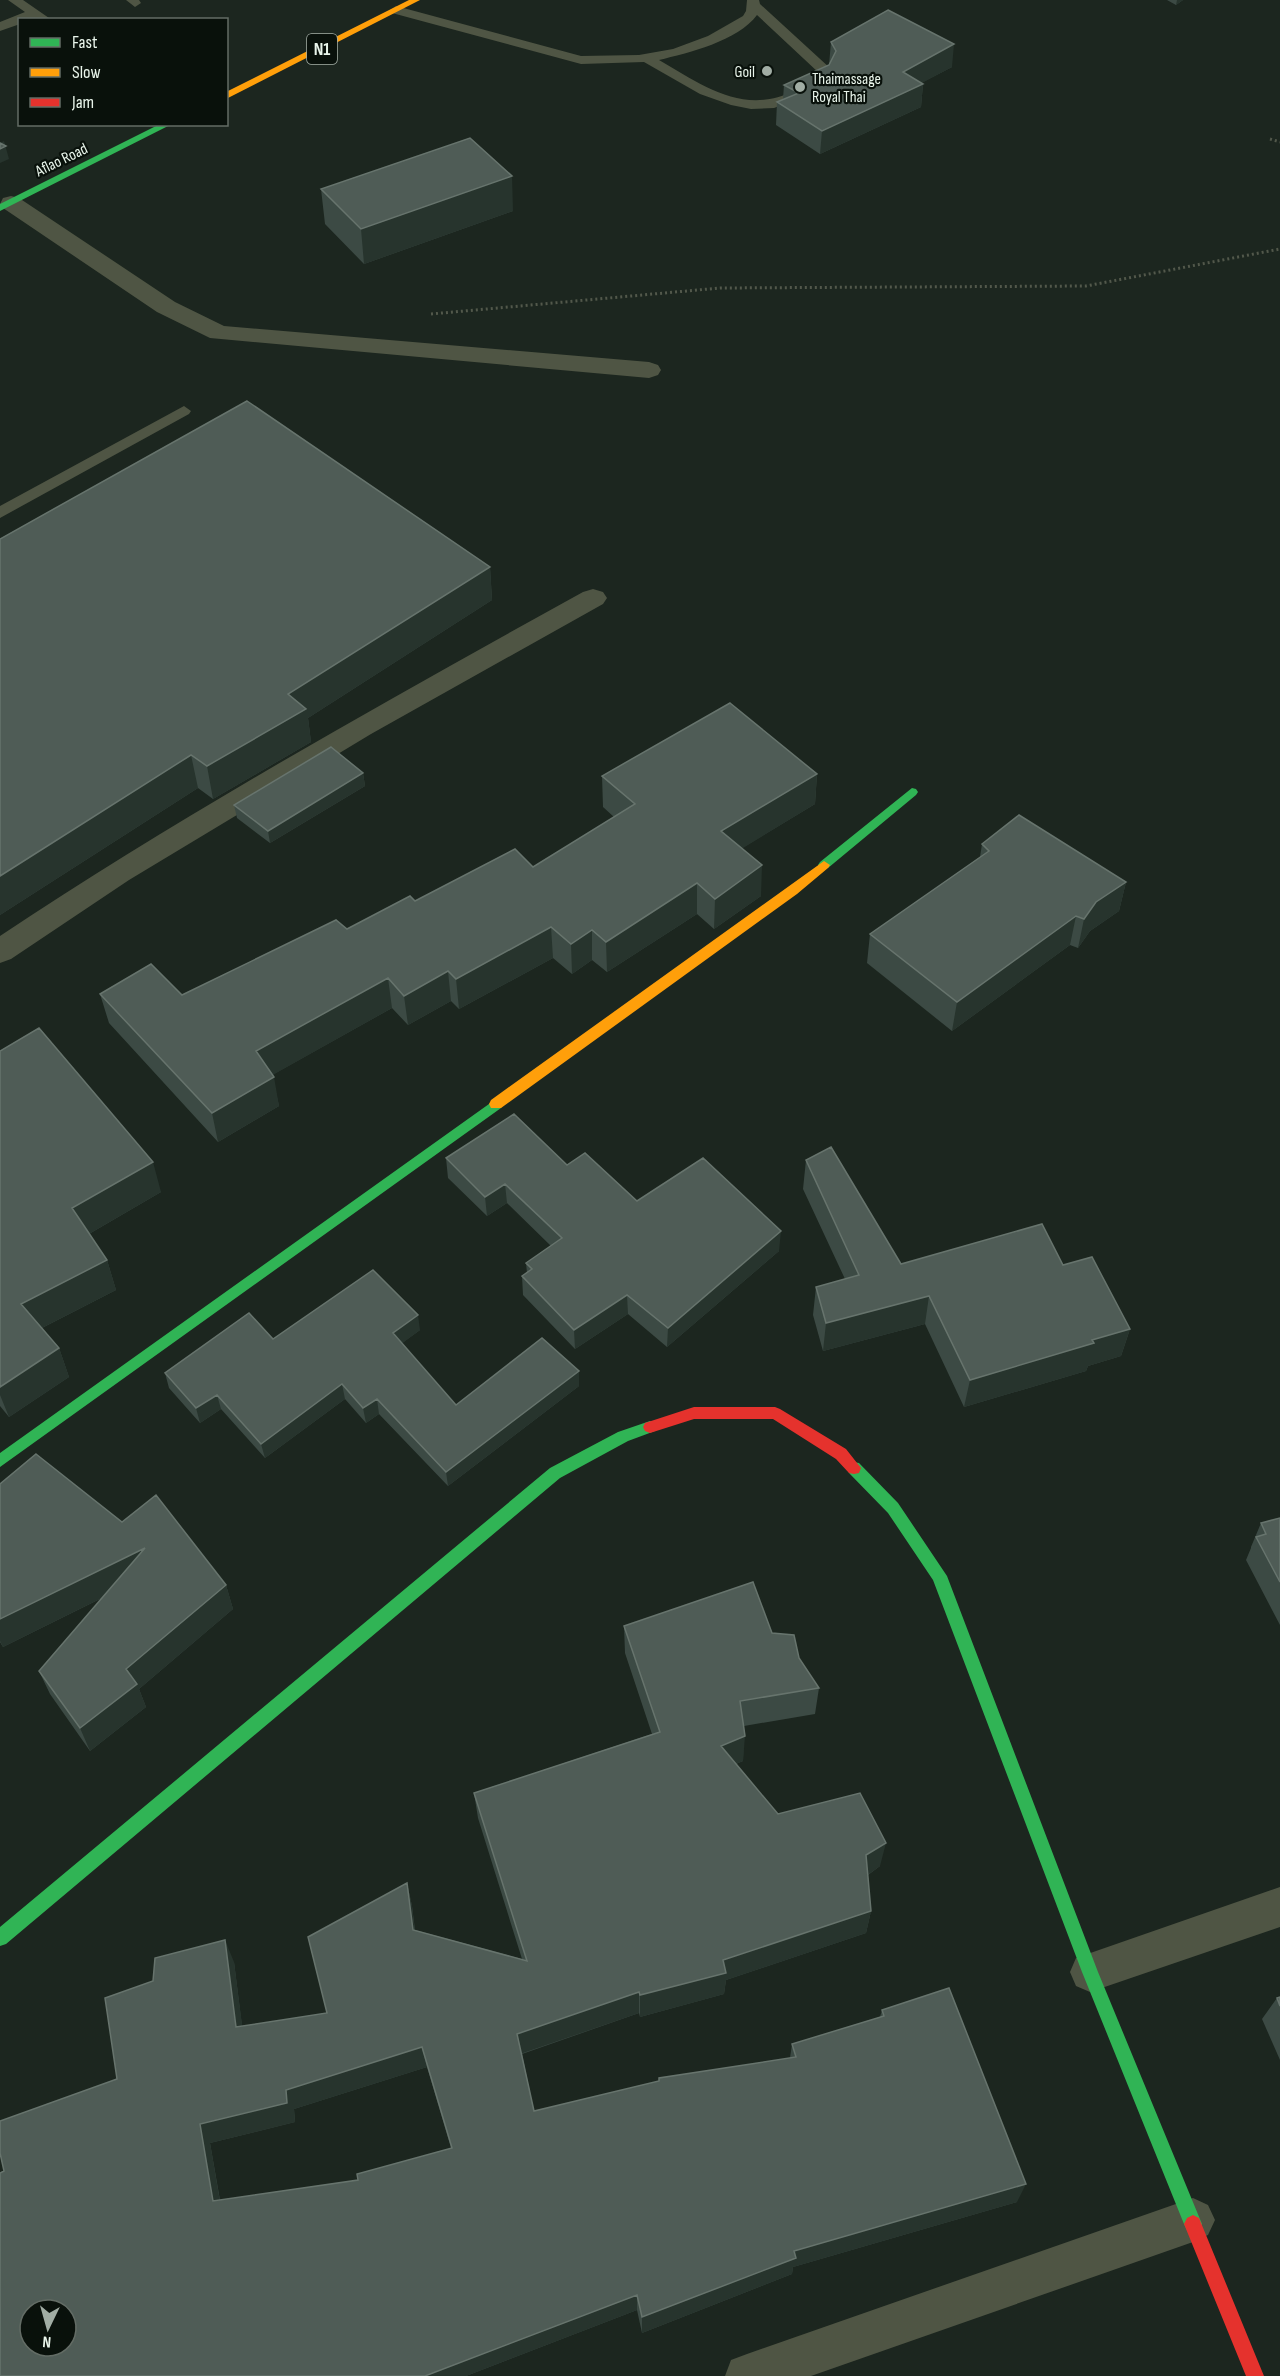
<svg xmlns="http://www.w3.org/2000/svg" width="1280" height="2376" viewBox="0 0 1280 2376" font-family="'Sofia Sans Condensed',sans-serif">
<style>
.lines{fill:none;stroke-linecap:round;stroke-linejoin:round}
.path{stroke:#52584b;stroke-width:3;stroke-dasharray:2 3;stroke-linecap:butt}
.lane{fill:#4f5544;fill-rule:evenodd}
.street{fill:#4f5544;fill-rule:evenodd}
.fast{fill:#30b455;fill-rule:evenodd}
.slow{fill:#ff9f0a;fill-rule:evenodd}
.jam{fill:#e5322d;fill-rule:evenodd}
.wall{fill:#3c4a44;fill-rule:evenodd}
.shaded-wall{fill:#27342d}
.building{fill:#4f5c56;stroke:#67746d;stroke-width:1.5;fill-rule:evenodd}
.poi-dot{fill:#a1ada4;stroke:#09110b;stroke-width:2}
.labels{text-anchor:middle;stroke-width:4.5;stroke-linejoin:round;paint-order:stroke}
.far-poi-label{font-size:16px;fill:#e9f5eb;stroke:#09110b;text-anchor:end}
.far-street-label{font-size:16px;fill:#e9f5eb;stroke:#09110b}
.shield{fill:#09110b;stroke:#a6b1a8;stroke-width:1.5}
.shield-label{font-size:18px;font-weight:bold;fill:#e9f5eb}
</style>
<rect width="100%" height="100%" fill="#1c261f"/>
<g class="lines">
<path class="path" d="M1270,139L1280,142
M431,314L720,288L1086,286L1280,249"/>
<path class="lane" d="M8,0H23L49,18L20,20V24L0,31V22L25,12Z
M126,0H139L141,3L135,7Z
M747,0H759L760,4L831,69L832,72L825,87L799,99L774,108L751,109L731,105L700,94L644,62L581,64L392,13L390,10L396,6L581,56L639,55L673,49L708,36L743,16L746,11ZM757,15L819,73C814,84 805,86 794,91C743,116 702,85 659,60C688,53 738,41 757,15Z
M184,406L191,411L189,414L0,518V506Z"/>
<path class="street" d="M11,196L19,198L175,302L224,326L649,362L658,365L661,370L658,375L649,378L210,338L157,312L3,208L0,204L3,198Z
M593,589L603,592L607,598L603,604L371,734L129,880L11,959L0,963V936C188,811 386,701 583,592Z
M1280,1887V1927L1090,1992L1076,1986L1070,1972L1076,1958Z
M1193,2198L1208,2205L1215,2220L1208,2235L1193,2242L811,2376H725L731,2360L747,2354Z"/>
<path class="fast" d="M160,124H172L0,211V204Z
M912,788L916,789L918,792L916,795L828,868H820L818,865L820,862Z
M496,1099L501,1100L503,1104L501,1108L0,1467V1453Z
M650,1421L655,1423L657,1427L655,1431L628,1441L560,1478L6,1944L0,1946V1927L550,1468L618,1432Z
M854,1462L859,1463L898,1503L947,1576L1098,1972L1202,2224L1199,2230L1193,2233L1187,2230L1184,2224L1082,1972L933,1580L888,1513L849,1473L847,1468L849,1463Z"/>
<path class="slow" d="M409,0H420L226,99V92Z
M824,861L830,865L828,868L797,894L501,1108H491L489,1104L491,1100Z"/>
<path class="jam" d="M694,1407H775L780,1409L846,1449L861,1468L859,1473L854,1474L849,1473L836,1459L773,1419H694L650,1433L645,1431L643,1427L645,1423Z
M1193,2215L1199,2218L1264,2376H1246L1184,2224L1187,2218Z"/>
</g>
<path class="wall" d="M1167,0H1183L1176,5Z
M831,42L952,67L921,83L923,84L921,107L820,154L776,125L777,102L783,99L784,85L829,65Z
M321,189L513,211L364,264L325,224Z
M0,539L490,567L492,600L308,718L311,742L213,799L198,788L0,915Z
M363,773L365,786L270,843L237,818L234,805Z
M817,774L815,804L742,848L761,896L714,929L697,914L607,972L592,960L572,974L553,958L459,1009L451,1001L408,1025L392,1008L272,1075L279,1106L218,1142L109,1023L100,994L182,995L347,929L415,901L533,867L614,817L603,807L602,776Z
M982,844L1126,882L1119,911L1090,931L1078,948L1070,945L952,1031L867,963L870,934L980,857Z
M0,1051L161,1192L89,1234L107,1260L116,1290L42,1328L59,1348L69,1377L9,1417L0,1406Z
M446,1158L567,1165L637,1201L779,1251L667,1347L628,1314L575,1349L523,1295L522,1276L527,1273L526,1263L551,1246L507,1203L487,1216L448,1178Z
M806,1160L901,1264L1063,1265L1130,1329L1121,1356L1088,1366L1086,1371L964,1407L925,1324L823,1351L813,1315L816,1287L845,1279L803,1189Z
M420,1330L402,1343L456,1405L579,1386L448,1486L379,1414L366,1423L345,1399L265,1458L221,1409L200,1423L169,1388L165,1373L273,1339Z
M0,1484L122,1522L226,1585L233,1609L139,1689L146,1707L90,1751L50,1694L39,1671L102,1598L3,1647L0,1642Z
M1280,1518V1625L1246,1560L1251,1548V1547L1261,1523Z
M624,1626L772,1633L799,1658L819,1688L815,1714L744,1726L743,1761L736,1764L778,1814L880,1866L868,1875L871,1911L866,1933L726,1980L724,1994L640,2017L639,2013L522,2054L534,2111L659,2081V2078L790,2058L792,2044L880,2017L882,2010L1017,2202L793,2267L792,2274L642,2333L637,2310L466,2376H0L4,2171L117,2079L234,1962L242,2026L327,2013L407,1883L412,1906L415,1930L522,1959L478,1818L474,1793L652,1734L625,1653ZM427,2067L451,2148L358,2180L220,2200L210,2143L295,2122L294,2109Z
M1280,1997V2060L1262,2019L1277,1998Z"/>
<path class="shaded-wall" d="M1177,0H1183L1176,5Z
M954,44L952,67L901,94L903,72Z
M923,84L921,107L820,154L822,131Z
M4,141L9,159L0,163V143Z
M512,176L513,211L364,264L361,229Z
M490,567L492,600L308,718L311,742L213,799L207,766L288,694Z
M191,755L198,788L0,915V876Z
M363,773L365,786L270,843L268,831Z
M817,774L815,804L720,862L721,831Z
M762,865L761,896L714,929L715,899Z
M1126,882L1119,911L1090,931L1078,948L1084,919L1096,902Z
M697,883V914L607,972L606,942Z
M1076,916L1070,945L952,1031L957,1002Z
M551,927L553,958L459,1009L456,979Z
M592,930V960L572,974L571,944Z
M448,971L451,1001L408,1025L404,996Z
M388,978L392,1008L262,1081L256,1051Z
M274,1077L279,1106L218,1142L212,1113Z
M153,1162L161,1192L82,1238L72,1208Z
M505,1184L507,1203L487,1216L485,1197Z
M781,1231L779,1251L667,1347L668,1328Z
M107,1260L116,1290L32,1333L21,1304Z
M627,1295L628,1314L575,1349L574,1330Z
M929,1296L925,1324L823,1351L826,1323Z
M418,1315L420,1330L396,1348L393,1333Z
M1130,1329L1121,1356L1088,1366L1086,1371L964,1407L970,1380L1092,1340Z
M59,1348L69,1377L9,1417L0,1395V1387Z
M579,1371V1386L448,1486L446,1472Z
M342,1384L345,1399L265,1458L261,1444Z
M217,1395L221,1409L200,1423L196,1408Z
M377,1399L379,1414L366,1423L363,1408Z
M145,1548L154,1572L3,1647L0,1641V1619Z
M226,1585L233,1609L139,1689L146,1707L90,1751L80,1728L126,1669Z
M745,1736L743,1761L719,1771L721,1746Z
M886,1843L880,1866L862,1879L866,1855Z
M407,1883L412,1906L417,1952L413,1930Z
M871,1911L866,1933L726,1980L724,1994L640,2017V1995L723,1960Z
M225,1940L234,1962L245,2048L236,2027Z
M639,1992V2013L520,2054L517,2034Z
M422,2047L427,2067L294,2109L295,2122L210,2143L223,2219L213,2201L200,2124L286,2090Z
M1026,2184L1017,2202L793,2267L792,2274L642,2333V2317L794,2251Z
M637,2295V2310L466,2376H425Z"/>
<path class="building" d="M888,10L954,44L903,72L923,84L822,131L777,102L799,93L784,85L829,65L836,51L831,42Z
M470,138L512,176L361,229L321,189Z
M0,143L6,146L0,149Z
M247,401L490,567L288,694L306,709L207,766L191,755L0,876V539Z
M730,703L817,774L721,831L762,865L715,899L697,883L606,942L592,930L571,944L551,927L456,979L448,971L404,996L388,978L256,1051L274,1077L212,1113L100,994L151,964L182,995L336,920L347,929L410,896L415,901L515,849L533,867L635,804L602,776Z
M331,747L363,773L268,831L234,805Z
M1019,815L1126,882L1096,902L1084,919L1076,916L957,1002L870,934L989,851L982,844Z
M39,1028L153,1162L72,1208L107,1260L21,1304L59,1348L0,1387V1051Z
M514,1114L567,1165L585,1153L637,1201L703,1158L781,1231L668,1328L627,1295L574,1330L522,1276L532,1269L526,1263L562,1238L505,1184L485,1197L446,1158Z
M831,1147L901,1264L1042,1224L1063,1265L1092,1257L1130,1329L1092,1340L1094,1343L970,1380L929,1296L826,1323L816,1287L859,1275L806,1160Z
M373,1270L418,1315L393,1333L456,1405L542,1338L579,1371L446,1472L377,1399L363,1408L342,1384L261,1444L217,1395L196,1408L165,1373L249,1313L273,1339Z
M36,1454L122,1522L156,1495L226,1585L126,1669L137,1684L80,1728L39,1671L145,1548L0,1619V1484Z
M1280,1518V1582L1256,1537L1266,1534L1261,1523Z
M753,1582L772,1633L794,1635L799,1658L819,1688L740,1701L745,1736L721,1746L778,1814L860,1793L886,1843L866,1855L871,1911L723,1960L726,1973L640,1995L639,1992L517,2034L534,2111L659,2081V2078L796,2057L792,2044L884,2016L882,2010L949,1988L1026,2184L794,2251L796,2258L642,2317L637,2295L425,2376H0V2173L4,2171L0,2153V2121L117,2079L105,1998L153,1981L155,1958L225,1940L236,2027L327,2013L308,1937L407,1883L413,1930L527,1961L474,1793L660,1732L624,1626ZM422,2047L452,2148L357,2174L358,2180L213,2201L200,2124L287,2103L286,2090ZM30,2310H66V2346H30Z
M1280,1997V2006L1277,1998Z"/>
<g class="poi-dot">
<circle cx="767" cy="71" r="6"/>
<circle cx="800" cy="87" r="6"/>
</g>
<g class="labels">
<g class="far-poi-label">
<text x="755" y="77">Goil</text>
<text x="812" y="84" text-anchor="start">Thaimassage<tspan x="812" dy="18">Royal Thai</tspan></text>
</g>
<g class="far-street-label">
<text transform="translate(61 159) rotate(-26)" y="6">Aflao Road</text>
</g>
<rect class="shield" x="307" y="34" width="30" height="30" rx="4.5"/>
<g class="shield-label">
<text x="322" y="55">N1</text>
</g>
</g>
<rect x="18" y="18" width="210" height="108" fill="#09110b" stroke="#636c65" stroke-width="1.5"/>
<rect x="30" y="38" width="30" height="9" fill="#30b455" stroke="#636c65" stroke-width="1.5"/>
<text x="72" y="48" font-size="18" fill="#e9f5eb">Fast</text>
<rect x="30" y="68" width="30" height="9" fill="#ff9f0a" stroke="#636c65" stroke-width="1.5"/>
<text x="72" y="78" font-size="18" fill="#e9f5eb">Slow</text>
<rect x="30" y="98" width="30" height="9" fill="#e5322d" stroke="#636c65" stroke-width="1.5"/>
<text x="72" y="108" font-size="18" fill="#e9f5eb">Jam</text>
<g transform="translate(48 2328) rotate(185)"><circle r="28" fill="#09110b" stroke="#636c65" stroke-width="1.5"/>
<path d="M0-4.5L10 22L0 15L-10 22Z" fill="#a1ada4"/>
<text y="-9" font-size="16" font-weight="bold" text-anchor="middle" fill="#e9f5eb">N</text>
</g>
</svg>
